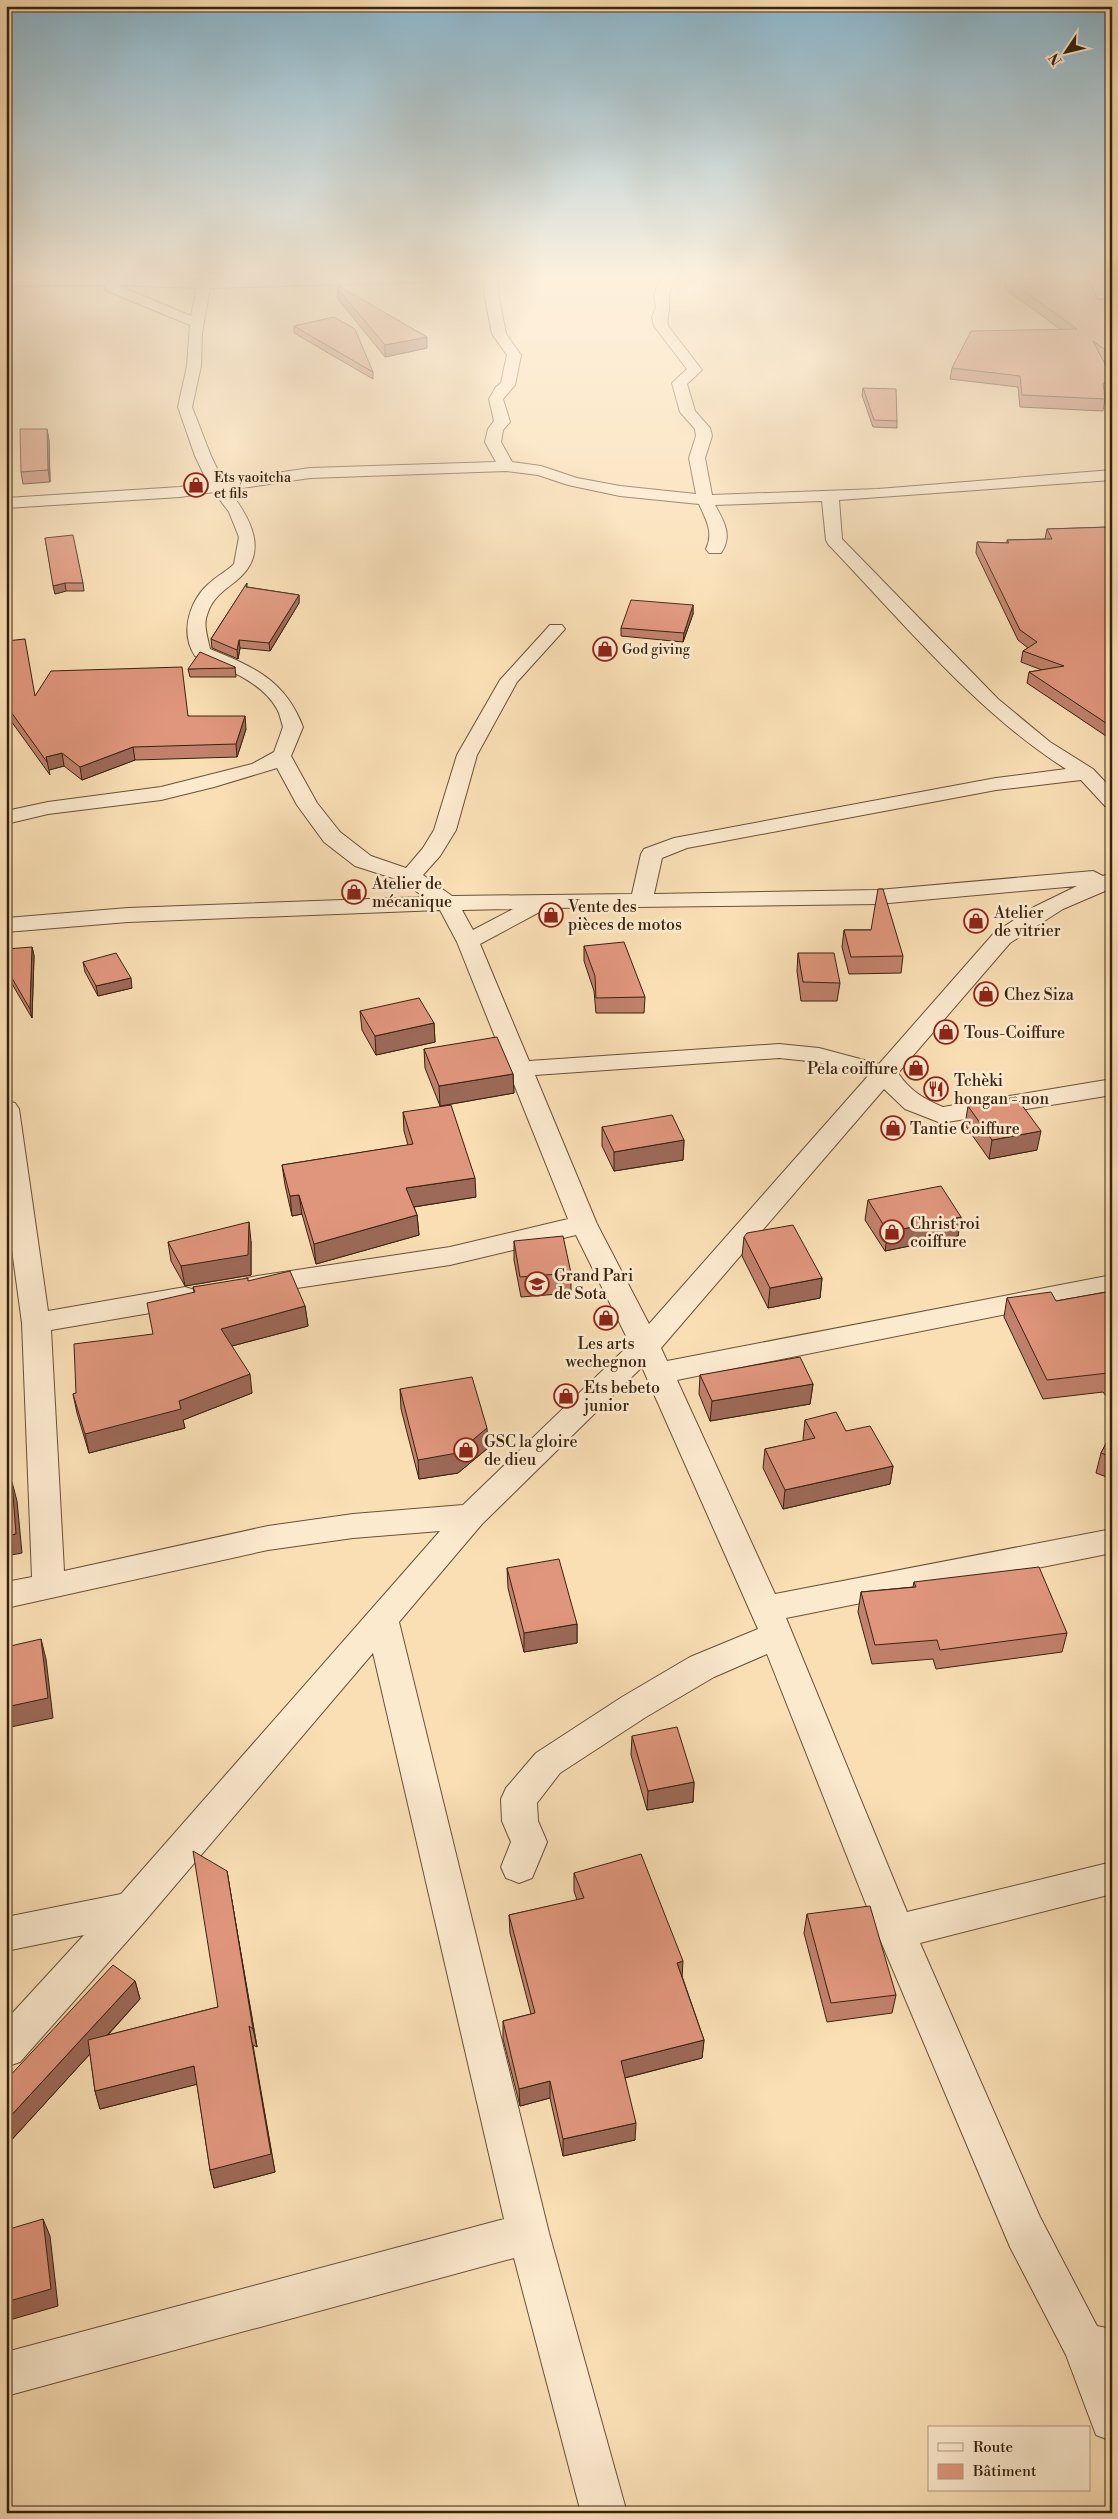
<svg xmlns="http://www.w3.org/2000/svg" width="1118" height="2519" viewBox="0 0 1118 2519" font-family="'Libre Bodoni',serif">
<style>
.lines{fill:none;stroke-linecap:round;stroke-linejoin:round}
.minor-casing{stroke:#685138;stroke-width:2}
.minor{fill:#fceacf;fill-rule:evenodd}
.wall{fill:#c1816c;stroke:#38220f}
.shaded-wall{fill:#9d6958;stroke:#38220f}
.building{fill:#e0967d;stroke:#38220f}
.labels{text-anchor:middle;stroke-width:5;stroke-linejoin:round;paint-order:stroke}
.far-poi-label{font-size:14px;fill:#38220f;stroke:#fceacf;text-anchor:start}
.poi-label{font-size:16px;fill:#38220f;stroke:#fceacf;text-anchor:start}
</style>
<rect width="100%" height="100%" fill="#fadfb5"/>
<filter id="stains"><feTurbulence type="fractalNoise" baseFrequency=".004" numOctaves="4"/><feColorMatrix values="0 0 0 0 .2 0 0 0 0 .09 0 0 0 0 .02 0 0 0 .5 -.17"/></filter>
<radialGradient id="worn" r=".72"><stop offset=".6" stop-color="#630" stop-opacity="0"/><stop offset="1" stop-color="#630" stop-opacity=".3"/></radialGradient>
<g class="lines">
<g class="minor-casing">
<path id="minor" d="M108,277L204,280L458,277L452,281L210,288L202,333L201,366L192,407L211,456L223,481L310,468L496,462L485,442L488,429L494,421L489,399L496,387L501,383L507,355L492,334L484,292V277H498V292L506,334L521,355L515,385L503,399L510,422L503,430L501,442L512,462L541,466L577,478L620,486L696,494L689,458L696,436L695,429L680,412L672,383L687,369L654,326L652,317L656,307L654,295L661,277H675C670,288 669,294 669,305C670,313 666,317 668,326L702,370L687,384L695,411L710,428L712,436L705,458L712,495L878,489L1112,470V480L839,500L842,539L998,699L1050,742L1093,769L1112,789V808L1105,806L1081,780L996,790L687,848L662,858L654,894L878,890L1093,871L1103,876L1112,873V888L1063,909L1010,943L898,1073C910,1091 924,1099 943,1107L1112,1079V1095L941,1123L905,1109L884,1089L661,1348L667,1361L1112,1275V1293L677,1380L775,1594L1112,1529V1553L786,1618L907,1912L1112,1862V1894L920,1943L1040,2217L1097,2326L1112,2329V2441L1096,2435L1066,2355L1010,2247L877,1932L767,1654L714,1677L646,1717L560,1773L537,1803L538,1821L547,1842L532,1878L519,1883L506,1878L501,1867L511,1842L502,1821L501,1799L506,1788L536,1753L622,1697L690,1657L758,1629L642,1367L482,1524L399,1622L549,2233L627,2513H581L514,2258L6,2396V2352L504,2219L373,1653L145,1921L20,2062L6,2067V2020L84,1935L6,1951V1917L121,1894L440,1531L353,1538L268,1550L6,1608V1582L32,1577L22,1323L6,1206V1101L15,1103L19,1109L48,1311L185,1287L195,1290L199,1297L195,1304L185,1307L51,1330L64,1571L268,1526L353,1514L463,1505L630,1344L576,1235L450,1265L257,1294L247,1292L243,1285L247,1278L257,1276L450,1247L568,1219L457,942L440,910L128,922L6,932V918L128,908L424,897L402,881L355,866L324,842L297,805L277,768L214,787L161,800L48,814L6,824V811L48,802L161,787L252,764L274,752L283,727C281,721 280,714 277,709C262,681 222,667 195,656C179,632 190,598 212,581C219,575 227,571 234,564L239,537L229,512L214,492L180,497L6,508V498L180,487L208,483L195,456L178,407L187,366L190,325L105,290V285L6,286V278ZM117,285L197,288L191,316ZM506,471L538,475L568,485L620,496L699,504C706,520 714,532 706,549L709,553H721C733,536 724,521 715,505L822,501L826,540L828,544C902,621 976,712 1066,769L996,778L674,838L644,849L641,854L632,894L452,896L423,875L440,856L456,830L477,755L517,682L565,629L562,625H550L500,680L457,755L434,830L423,848L406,868L371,856L340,832L317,803L291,756L303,727C285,680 254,667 210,649C208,638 203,625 207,615C212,598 223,591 236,581C271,553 250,518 229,490L310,478ZM1077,886L1034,907L994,933L879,1064L819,1048L779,1044L529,1061L480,944L547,908L878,904ZM513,909L473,930L462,910ZM779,1058L818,1062L868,1076L649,1324L597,1224L535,1075Z"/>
</g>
<use href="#minor" class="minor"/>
</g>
<path class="wall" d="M1007,277H1086L1098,299H1112V362H1105L1103,360L1112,378V394H1105V399L1103,411L1020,407L1018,387L950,379L952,368L1060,329L1005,289L1006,278H1009Z
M337,288L427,348L385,357L338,299Z
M294,326L373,372V379L294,333Z
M863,388L897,421V428L873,427L862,395Z
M47,429L49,441L50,482L23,484L21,472Z
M1111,516H1112V740L1027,683L1029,672L1042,670L1021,662L1023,651L1028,648L1018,640L976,553L977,542L1007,543V540L1045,539L1047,529L1109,527Z
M45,538L83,583L84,591H66L55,594Z
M247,583V587L299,595V603L270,651L240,648L238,659L212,648L211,639Z
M693,605V614L683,642L621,636V628Z
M6,641L35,696L188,716L246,729L237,757L135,760L82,780L64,766L49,770L50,775L6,714Z
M235,667L236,677H190L188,669Z
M844,930H871L903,956L901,973L849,974L842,947Z
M584,946L645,997L644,1013H596L594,991L584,961Z
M32,947L34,956L32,1018L8,977L6,969Z
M798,953L840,983L837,1001H801L797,971Z
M83,962L132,988L98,996L85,972Z
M360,1011L434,1023L435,1042L376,1055L362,1030Z
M424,1049L513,1074L514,1093L440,1106L425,1068Z
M968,1106L1037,1150L989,1159L965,1125Z
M403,1112L476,1197L414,1207L417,1215L419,1235L316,1264L302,1214L292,1216L285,1185L282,1165L408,1145L404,1131Z
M602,1127L684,1140L683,1160L614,1171L602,1146Z
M868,1200L961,1217L958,1236L885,1251L865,1220Z
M744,1237L822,1278L820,1298L768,1308L742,1256Z
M251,1241V1275L185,1286L171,1261L168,1242Z
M514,1241L571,1273V1293L521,1297L514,1260Z
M248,1281L305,1306L308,1326L232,1346L252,1393L183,1420L185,1428L89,1453L77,1413L73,1394L76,1393L153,1334L194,1292L193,1287Z
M1112,1291V1396L1107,1397L1103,1392L1043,1399L1004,1317L1007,1298L1056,1301Z
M700,1375L813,1384L810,1404L710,1421L699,1394Z
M400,1389L488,1448L458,1473L419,1479L401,1409Z
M805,1420L846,1431L893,1466L890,1484L783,1509L763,1468L765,1449L804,1441L803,1439Z
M1112,1432V1479L1096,1473L1101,1453Z
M507,1568L577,1624V1643L524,1652L508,1588Z
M914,1582L1067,1633L1062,1652L936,1669L933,1659L872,1664L858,1612L861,1592L913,1587Z
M632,1736L694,1782L693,1802L647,1810L631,1755Z
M574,1873L682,1976L704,2040L702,2058L625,2078L635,2140L563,2156L550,2098L520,2106L503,2039V2021L531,2014L510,1933L509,1915L577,1900L574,1891Z
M1112,1888V1903L1109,1897Z
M230,1890L257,2047L253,2045L275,2172L214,2188L210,2170L197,2084L100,2109L95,2091L90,2054L6,2146V2080L135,1981L140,1999L108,2035L218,2007Z
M807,1914L896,1995L892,2013L827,2022L804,1933Z"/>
<path class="shaded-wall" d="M427,337V348L385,357V345Z
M47,429L49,441L50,482L48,470Z
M65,583L66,591L55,594L53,586Z
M299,595V603L270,651L269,643Z
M693,605V614L683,642L684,633Z
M239,640L240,648L238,659L237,650Z
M245,716L246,729L237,757L236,744Z
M133,747L135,760L82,780L80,767Z
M62,753L64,766L49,770L46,757Z
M6,846L10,862L6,867Z
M32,947L34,956L32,1018L30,1009Z
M131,978L132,988L98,996L96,986Z
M434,1023L435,1042L376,1055L375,1036Z
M513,1074L514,1093L440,1106L439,1086Z
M1041,1131L1037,1150L989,1159L992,1140Z
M684,1140L683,1160L614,1171V1152Z
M475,1178L476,1197L407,1208L406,1188Z
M299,1195L302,1214L292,1216L290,1196Z
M417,1215L419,1235L316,1264L314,1244Z
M961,1217L958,1236L885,1251L888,1232Z
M249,1222L251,1241V1275L185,1286L181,1266Z
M822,1278L820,1298L768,1308L770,1288Z
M305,1306L308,1326L224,1348L221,1329Z
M250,1374L252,1393L183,1420L185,1428L89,1453L85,1434L179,1401Z
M1112,1378V1396L1107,1397Z
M813,1384L810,1404L710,1421L712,1401Z
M487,1428L488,1448L458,1473L419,1479L418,1460Z
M893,1466L890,1484L783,1509L785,1490Z
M12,1482L17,1501L22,1553L6,1556V1536Z
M577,1624V1643L524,1652V1633Z
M41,1639L46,1659L53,1718L6,1728V1707Z
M694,1782L693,1802L647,1810L648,1791Z
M227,1871L230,1890L257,2047L253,2029Z
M683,1961L682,1979L677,1963Z
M135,1981L140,1999L6,2146V2121Z
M249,2026L275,2172L214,2188L210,2170Z
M704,2040L702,2058L620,2079L621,2061Z
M194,2066L198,2084L100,2109L95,2091Z
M550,2081V2098L520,2106L519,2089Z
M636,2123L635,2140L563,2156V2139Z
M43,2219L50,2236L58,2306L6,2321V2302Z"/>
<path class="building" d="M1020,277H1086L1098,299H1112V351H1107L1093,341L1112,378V383H1103L1105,399L1022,395L1020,376L952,368L971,331L1077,329L1006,278Z
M339,286L427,337L385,345L337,288Z
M334,317L355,329L373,372L294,326Z
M863,388L896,389L897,421L874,420Z
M20,429H47L48,470L21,472Z
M1111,516H1112V590H1106L1112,596V727L1029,672L1064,666L1023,651L1037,642L1020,630L977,542L1009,543L1007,540L1052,539L1047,529L1110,527Z
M73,535L83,583H65L53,586L45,538Z
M247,583L246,587L299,595L269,643L239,640L237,650L211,639Z
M631,600L693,605L684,633L621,628Z
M25,639L35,696L51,671L182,667L188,716H245L236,744L133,747L80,767L62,753L46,757L47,762L6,705V641Z
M200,652L235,667V668L188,669Z
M878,889H883L903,956L851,957L844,930H871Z
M624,942L645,997L596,998L595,976L584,946Z
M32,947L30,1009L6,968V963L7,949Z
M116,953L131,978L96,986L83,962Z
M798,953H834L840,983L803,982Z
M419,998L434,1023L375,1036L360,1011Z
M497,1037L513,1074L439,1086L424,1049Z
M1016,1097L1041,1131L992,1140L968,1106Z
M451,1105L475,1178L406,1188L417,1215L314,1244L299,1195L290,1196L282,1165L413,1144L403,1112Z
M672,1115L684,1140L614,1152L602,1127Z
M941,1186L961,1217L888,1232L868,1200Z
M249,1222L248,1255L181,1266L168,1242Z
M793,1225L822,1278L770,1288L744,1237L747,1233Z
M563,1236L571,1273L520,1277L514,1241Z
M290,1271L305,1306L221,1329L250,1374L179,1401L181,1409L85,1434L73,1394L76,1393L74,1344L153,1334L147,1303L195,1292L193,1287L248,1278V1281Z
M1112,1291V1378L1108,1373L1047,1380L1007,1298L1051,1292L1056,1301Z
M800,1357L813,1384L712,1401L700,1375Z
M472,1377L487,1428L457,1453L418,1460L400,1389Z
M836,1412L846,1431L870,1426L893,1466L785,1490L765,1449L815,1438L805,1420Z
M1112,1432V1457L1101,1453Z
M12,1482L16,1534L6,1536V1483Z
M559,1559L577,1624L524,1633L507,1568Z
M1039,1567L1067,1633L940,1650L937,1640L875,1645L861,1592L916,1587L914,1582Z
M41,1639L48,1698L6,1707V1647Z
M677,1727L694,1782L648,1791L632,1736Z
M193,1851L227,1871L253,2029L249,2026L271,2154L210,2170L194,2066L95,2091L88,2040L218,2007Z
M641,1854L683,1961L677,1963L704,2040L621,2061L636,2123L563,2139L550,2081L519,2089L503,2021L535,2013L509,1915L584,1898L574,1873Z
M870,1906L896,1995L831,2003L807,1914Z
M113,1965L135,1981L6,2121V2080Z
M43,2219L51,2289L6,2302V2230Z"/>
<linearGradient id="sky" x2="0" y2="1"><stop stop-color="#8ab8d0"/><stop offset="0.44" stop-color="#fdf1de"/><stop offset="1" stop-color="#fdf1de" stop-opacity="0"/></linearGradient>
<rect width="1118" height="630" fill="url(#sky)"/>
<defs>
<g id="shop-ring" transform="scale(1.25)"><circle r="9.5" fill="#fceacf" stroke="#8f2418" stroke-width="1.5"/><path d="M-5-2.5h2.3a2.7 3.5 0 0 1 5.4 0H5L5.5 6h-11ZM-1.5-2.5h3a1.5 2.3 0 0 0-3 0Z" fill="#8f2418"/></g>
<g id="restaurant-ring" transform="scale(1.25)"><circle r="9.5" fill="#fceacf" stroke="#8f2418" stroke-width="1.5"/><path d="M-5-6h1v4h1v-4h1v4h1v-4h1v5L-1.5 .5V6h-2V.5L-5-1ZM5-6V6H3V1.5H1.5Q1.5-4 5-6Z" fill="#8f2418"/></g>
<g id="school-ring" transform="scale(1.25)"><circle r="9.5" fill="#fceacf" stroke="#8f2418" stroke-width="1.5"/><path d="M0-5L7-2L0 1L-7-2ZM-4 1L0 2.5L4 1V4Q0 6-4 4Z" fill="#8f2418"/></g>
</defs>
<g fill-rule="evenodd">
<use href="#shop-ring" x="196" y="485"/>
<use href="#shop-ring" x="605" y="649"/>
<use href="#shop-ring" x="354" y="892"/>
<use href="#shop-ring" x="551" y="915"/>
<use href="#shop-ring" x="976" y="921"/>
<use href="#shop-ring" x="986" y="994"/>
<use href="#shop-ring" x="946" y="1032"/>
<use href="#shop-ring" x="916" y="1068"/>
<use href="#restaurant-ring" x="936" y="1089"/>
<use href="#shop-ring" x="893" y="1128"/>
<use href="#shop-ring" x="892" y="1232"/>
<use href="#school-ring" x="537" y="1284"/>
<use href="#shop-ring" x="606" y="1318"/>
<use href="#shop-ring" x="566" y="1396"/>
<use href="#shop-ring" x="466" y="1450"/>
</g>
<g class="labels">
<g class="far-poi-label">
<text x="214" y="482">Ets yaoitcha<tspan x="214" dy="16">et fils</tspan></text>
<text x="622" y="654">God giving</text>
</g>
<g class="poi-label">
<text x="372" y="889">Atelier de<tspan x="372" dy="18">mécanique</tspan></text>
<text x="568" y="912">Vente des<tspan x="568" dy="18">pièces de motos</tspan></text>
<text x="994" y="918">Atelier<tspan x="994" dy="18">de vitrier</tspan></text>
<text x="1004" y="1000">Chez Siza</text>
<text x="964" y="1038">Tous-Coiffure</text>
<text x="898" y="1074" text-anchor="end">Pela coiffure</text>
<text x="954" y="1086">Tchèki<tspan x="954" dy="18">hongan - non</tspan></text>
<text x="910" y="1134">Tantie Coiffure</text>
<text x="910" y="1229">Christ roi<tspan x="910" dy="18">coiffure</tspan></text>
<text x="554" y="1281">Grand Pari<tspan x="554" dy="18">de Sota</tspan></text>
<text x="606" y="1349" text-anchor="middle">Les arts<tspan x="606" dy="18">wechegnon</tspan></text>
<text x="584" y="1393">Ets bebeto<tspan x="584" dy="18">junior</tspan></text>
<text x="484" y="1447">GSC la gloire<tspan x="484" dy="18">de dieu</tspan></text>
</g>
</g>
<rect width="1118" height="2519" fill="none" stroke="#fadfb5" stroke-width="25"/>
<rect x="8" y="8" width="1103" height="2504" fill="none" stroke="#38220f" stroke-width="2.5"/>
<rect x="12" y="12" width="1093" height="2494" fill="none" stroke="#38220f"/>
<rect x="928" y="2426" width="162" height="65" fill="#fceacf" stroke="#ae9a82"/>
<rect x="938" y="2443" width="25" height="8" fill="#fceacf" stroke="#ae9a82"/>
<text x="973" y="2452" font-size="15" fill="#38220f">Route</text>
<rect x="938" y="2464" width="25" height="15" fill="#e0967d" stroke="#ae9a82"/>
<text x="973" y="2476" font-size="15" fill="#38220f">Bâtiment</text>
<g transform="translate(1066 52) rotate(235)" stroke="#fceacf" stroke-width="4" paint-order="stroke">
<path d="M0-4L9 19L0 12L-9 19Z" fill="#38220f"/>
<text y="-8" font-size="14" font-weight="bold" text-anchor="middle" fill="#38220f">N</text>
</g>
<rect width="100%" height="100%" filter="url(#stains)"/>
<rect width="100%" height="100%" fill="url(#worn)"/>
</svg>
